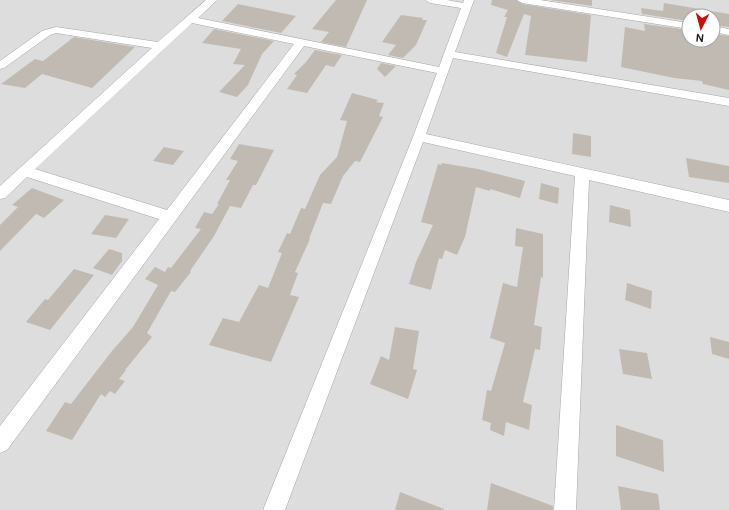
<svg xmlns="http://www.w3.org/2000/svg" width="729" height="510" viewBox="0 0 729 510" font-family="'DM Sans',sans-serif">
<style>
.residential{fill:#dedddd;fill-rule:evenodd}
.building{fill:#c1bab3}
.lines{fill:none;stroke-linecap:round;stroke-linejoin:round}
.street-casing{stroke:#a7a7a7;stroke-width:1}
.street{fill:#fff;fill-rule:evenodd}
</style>
<rect width="100%" height="100%" fill="#f0ede7"/>
<path class="residential" d="M0,0H729V510H0ZM689,16H713V40H689Z"/>
<path class="building" d="M336,0H367L346,47L321,42L329,32L312,29Z
M492,0H516L522,4L591,15L587,62L525,55L531,16L524,14L507,57L496,53L507,17H504L508,10L491,5Z
M550,0H592V6Z
M664,3L729,14V27L713,25V16H689V21L642,14L641,8L663,11Z
M238,4L296,16L281,33L222,21Z
M401,15L423,18L422,20H427L416,45L403,58L388,55L396,45L382,42Z
M644,24L689,30V40H713V34L729,36V90L703,84L702,81L674,78L621,67L625,27L645,31Z
M214,29L274,41L262,54L248,85L237,97L219,92L245,65L233,64L241,49L202,43Z
M74,37L135,47L92,88L42,74L25,88L1,84L35,59L43,61Z
M315,50L342,55L334,67L326,65L307,93L287,89L297,75L294,74L306,62Z
M381,63L396,66L385,77L377,69Z
M352,93L378,100L376,102L384,103L379,116L383,117L360,162L355,161L343,176L331,204L323,203L309,239H310L295,272L298,273L290,295L299,297L271,362L209,345L223,318L239,322L259,285L268,288L282,253L278,252L287,233L290,234L301,208L305,209L320,175L337,157L347,121L340,120Z
M573,133L591,136V157L572,154Z
M239,144L274,150L256,185H253L241,208L230,206L214,236L190,271L191,272L175,292L171,291L147,333L152,337L125,370H126L119,379L125,381L115,394L110,391L105,397L101,394L72,440L46,431L65,402L71,404L112,351L133,327L158,285L145,279L155,267L165,272L168,267L171,268L201,229L195,228L204,212L212,214L219,204H217L230,180H226L238,161L230,159Z
M164,147L184,151L173,165L153,161Z
M686,158L729,166V183L689,177Z
M442,163L478,169L525,181L520,198L490,189V191L476,187L465,237L457,255L445,250L442,259L439,258L431,290L409,284L416,262L433,225L421,222L438,164L441,165Z
M541,183L559,188L558,204L539,199Z
M32,188L64,200L44,218L36,214L0,251V225L18,207L12,205Z
M610,205L630,210L631,227L609,222Z
M105,215L129,219L116,238L91,234Z
M516,228L543,234V278L541,277L534,325L542,327L540,350L535,349L523,402L532,405L529,430L506,422L504,436L490,430L491,423L482,420L487,390L491,391L505,343L490,338L503,283L517,287L523,247L515,246Z
M109,249L122,253V261L112,275L93,268Z
M74,269L94,275L50,330L26,322L45,299L48,300Z
M627,283L652,291L651,309L625,300Z
M395,327L419,331L413,369L417,370L408,399L370,384L381,356L389,360Z
M710,337L729,342V359L712,354Z
M619,349L647,353L652,379L623,374Z
M616,425L663,440L664,472L616,456Z
M491,483L553,506V510H487Z
M618,486L658,494L660,510H621Z
M400,492L444,509V510H395Z"/>
<g class="lines">
<g class="street-casing">
<path id="street" d="M206,0H217L198,18L439,67L461,8L430,3L425,0H447L463,3L464,0H474L455,52L729,98V106L453,58L426,134L729,200V212L589,180L576,510H554L575,176L423,142L285,510H263L413,137L437,73L304,46L7,450L0,453V426L159,219L27,177L5,198L0,199V186L152,48L56,33L50,35L4,68L0,69V61L42,31L56,27L158,42ZM192,23L294,44L167,210L35,169Z
M517,0H540L689,23V29L522,3Z
M713,26L729,29V35L713,32Z"/>
</g>
<use href="#street" class="street"/>
</g>
<g transform="translate(701 28) rotate(186)"><circle r="19" fill="#ffffff" stroke="#a6a6a6"/>
<path d="M0-3L7 15L0 10L-7 15Z" fill="#cb0d04"/>
<text y="-6" font-size="11" font-weight="bold" text-anchor="middle" fill="#202020">N</text>
</g>
</svg>
